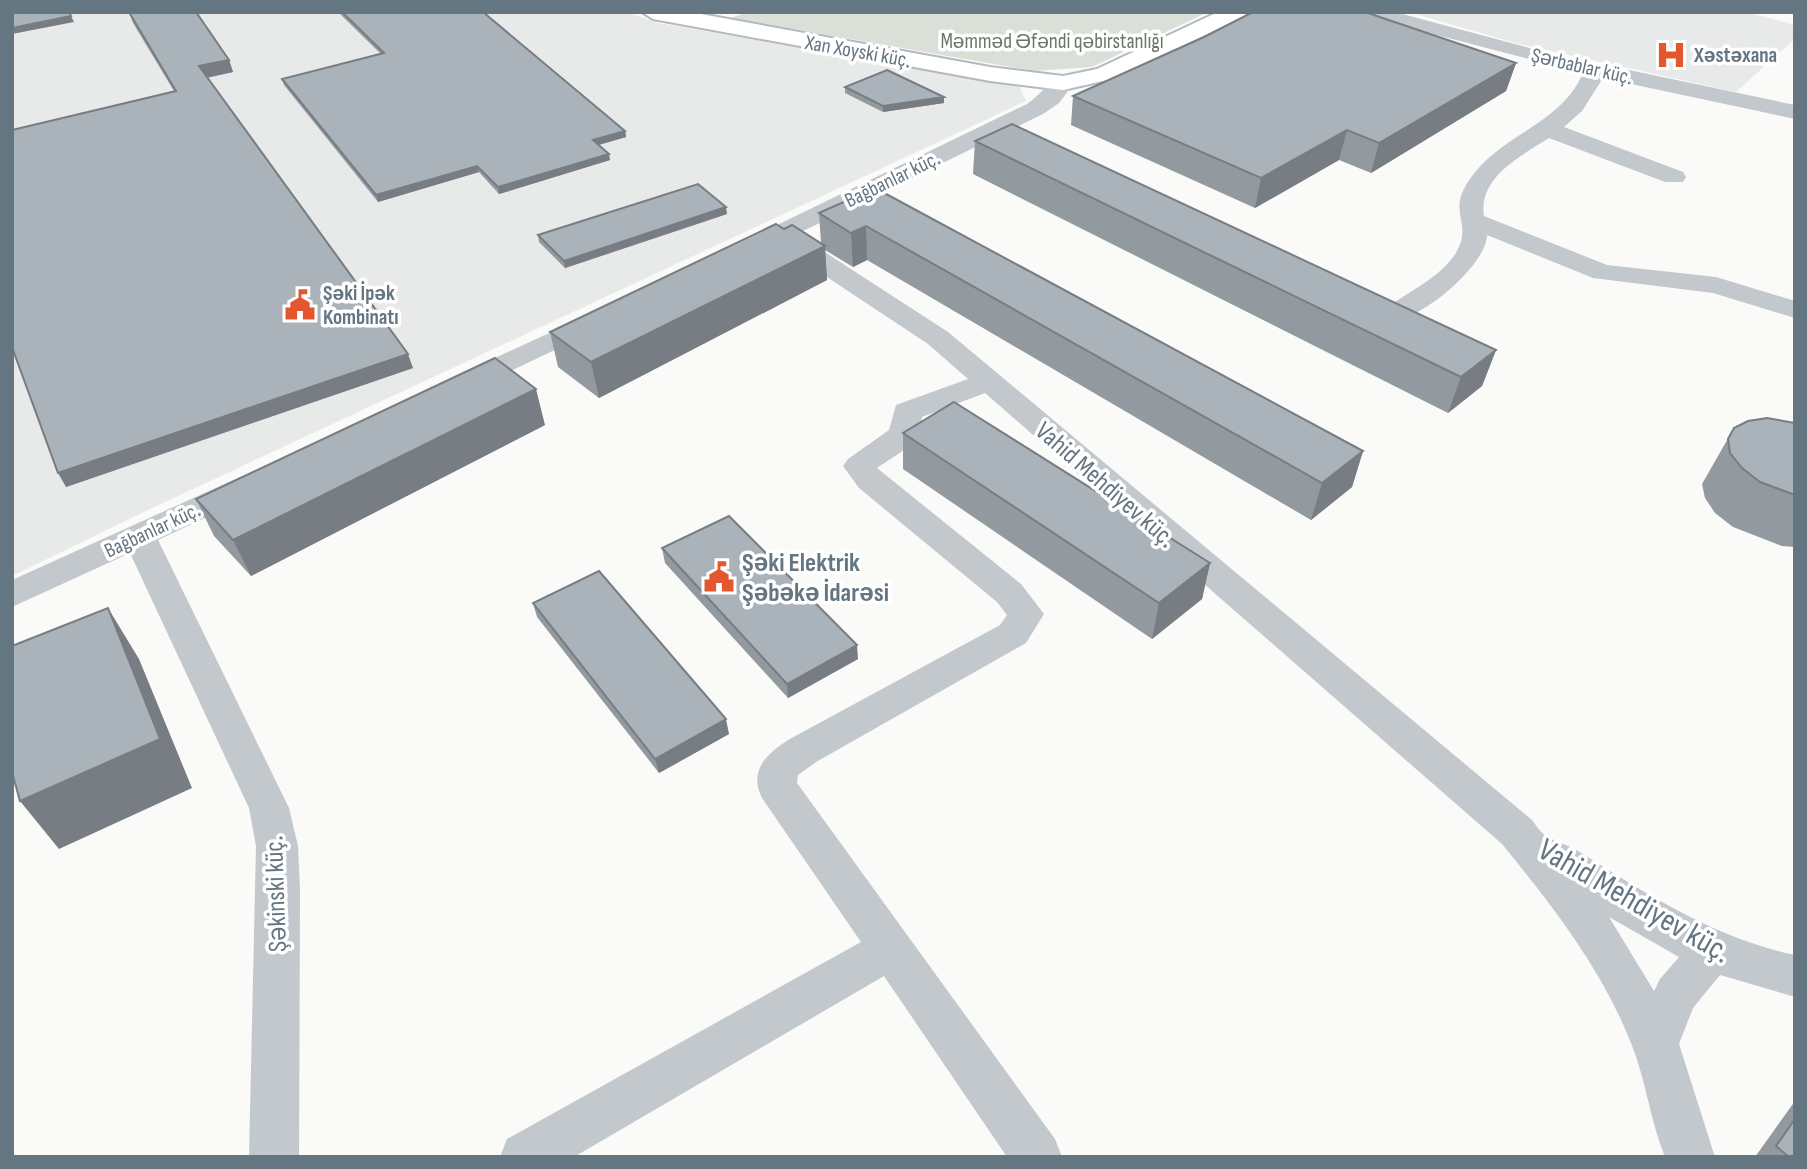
<svg xmlns="http://www.w3.org/2000/svg" width="1807" height="1169" viewBox="0 0 1807 1169" font-family="'Sofia Sans Condensed',sans-serif">
<style>
.built{fill:#e8e9e9}
.green{fill:#dadfd7}
.lines{fill:none;stroke-linecap:round;stroke-linejoin:round}
.secondary-casing{stroke:#b3babf;stroke-width:4}
.street{fill:#c3c8cc;fill-rule:evenodd}
.secondary{fill:#fff;fill-rule:evenodd}
.wall{fill:#929a9f}
.shaded-wall{fill:#777d82}
.building{fill:#aab3b9;stroke:#777d82;stroke-width:2}
.labels{text-anchor:middle;stroke-width:7;stroke-linejoin:round;paint-order:stroke}
.far-park-label{font-size:21px;fill:#687a64;stroke:#fff}
.far-street-label{font-size:21px;fill:#657683;stroke:#fff}
.far-poi-label{font-size:21px;font-weight:bold;fill:#657683;stroke:#fff;text-anchor:start}
.street-label{font-size:26px;fill:#657683;stroke:#fff}
.poi-label{font-size:26px;font-weight:bold;fill:#657683;stroke:#fff;text-anchor:start}
.near-street-label{font-size:32px;fill:#657683;stroke:#fff}
</style>
<rect width="100%" height="100%" fill="#fafaf8"/>
<path class="built" d="M12,12H626L658,23L1019,85L1026,101L150,509L12,576Z
M1408,12H1746L1795,25V39L1736,92L1519,44Z"/>
<path class="green" d="M748,12H1208L1092,67L1034,71L731,18Z"/>
<g class="lines">
<g class="secondary-casing">
<path id="secondary" d="M642,12H690L990,67L1063,76L1097,69L1218,12H1247L1244,17L1112,79L1063,90L990,81L653,19Z"/>
</g>
<path class="street" d="M1361,12H1395L1548,53L1795,105V119L1603,78L1582,111L1564,127L1683,172L1686,177L1683,182H1665L1549,138C1521,156 1478,177 1484,216L1607,265L1716,277L1795,301V318L1713,293L1593,278L1487,235C1487,265 1416,326 1388,319L1384,313L1388,307C1410,291 1446,274 1458,249C1473,219 1442,211 1477,170C1509,132 1562,122 1583,73L1364,16Z
M1063,76L1074,83L1059,103L1043,114L797,234L948,332L1532,820C1535,824 1541,833 1546,836C1556,842 1570,845 1583,854C1651,897 1716,938 1795,955V997L1720,975L1693,1008L1679,1044L1715,1157H1665C1650,1120 1646,1080 1631,1043C1602,969 1552,905 1502,844L985,393L922,417C918,446 900,452 877,468L1021,584L1044,614L1026,643L816,762L798,775L797,783L1055,1139L1062,1157H1007L884,976L574,1157H500L507,1139L861,942L762,798C748,770 767,754 788,740L1000,625L1007,615L997,602L859,488L843,466L848,459L889,430L896,405L968,379L928,344L777,244L761,250L752,247L748,242L752,237L1027,104C1039,96 1050,80 1063,76ZM1609,917L1679,957L1660,979L1654,991Z
M593,313L603,315L607,321L603,327L471,390L461,393L451,390L446,384L451,378Z
M242,476L253,479L258,487L253,495L158,540L289,808L298,846L300,890L299,1157H249L256,846L249,808L130,553L12,607V580Z"/>
<use href="#secondary" class="secondary"/>
</g>
<path class="wall" d="M129,12L229,60L233,72L207,78L413,368L66,487L174,91L133,23Z
M338,12H483L625,131L626,137L599,145L610,160L499,194L479,172L378,202L284,85L282,79L381,54Z
M1516,63L1506,91L1371,173L1339,160L1255,208L1071,125L1073,96Z
M845,87L944,103L883,112L845,93Z
M975,141L1496,350L1482,386L1448,413L973,174Z
M875,188L1363,451L1352,487L1311,520L867,260L853,267L825,250L827,280L599,398L558,367L550,332L784,229L821,243L819,213Z
M727,214L565,268L539,242L538,235Z
M1795,423V547L1782,546L1733,527L1715,513L1705,498L1702,484L1734,428Z
M545,425L251,576L214,536L196,499Z
M903,433L1210,563L1202,599L1152,639L903,469Z
M662,548L858,659L788,698L665,563Z
M533,603L729,734L659,773L537,617Z
M1795,1101V1157H1755Z"/>
<path class="shaded-wall" d="M71,16L74,22L12,34V28Z
M229,60L233,72L204,78L199,66Z
M1516,63L1506,91L1371,173L1379,143Z
M944,97V103L883,112V106Z
M1347,130L1339,160L1255,208L1261,178Z
M625,131L626,137L594,146L593,140Z
M609,154L610,160L499,194L498,187Z
M477,166L479,172L378,202L376,195Z
M726,207L727,214L565,268L564,261Z
M866,226L867,260L853,267L851,233Z
M825,246L827,280L599,398L591,362Z
M1496,350L1482,386L1448,413L1461,377Z
M408,354L413,368L66,487L58,473Z
M536,389L545,425L251,576L233,540Z
M1363,451L1352,487L1311,520L1322,483Z
M1210,563L1202,599L1152,639L1159,603Z
M108,608L139,659L192,788L59,849L20,801Z
M857,645L858,659L788,698L787,684Z
M726,719L729,734L659,773L655,759Z"/>
<path class="building" d="M12,12H69L71,16L12,28Z
M129,12H196L229,60L199,66L408,354L58,473L12,347V130L176,91Z
M342,12H483L625,131L593,140L609,154L498,187L477,166L376,195L282,79L384,53Z
M1253,12H1365L1516,63L1379,143L1347,130L1261,178L1073,96L1204,37Z
M887,70L944,97L883,106L845,87Z
M1012,124L1496,350L1461,377L975,141Z
M698,184L726,207L564,261L538,235Z
M875,188L1363,451L1322,483L866,226L851,233L819,213Z
M776,224L784,229L792,225L825,246L591,362L550,332Z
M495,358L536,389L233,540L196,499Z
M954,402L1210,563L1159,603L903,433Z
M1767,418L1795,423V495L1760,482L1742,468L1730,453L1728,439L1734,428L1748,421Z
M729,516L857,645L787,684L662,548Z
M599,571L726,719L655,759L533,603Z
M108,608L160,739L20,801L12,772V646Z
M1795,1119V1157H1789L1776,1146Z"/>
<defs>
<g id="hospital-bare" transform="scale(2.415)"><path d="M-5-5h3v3.5h4V-5h3V5h-3V1.5h-4V5h-3Z" fill="#e4572e" stroke="#fff" stroke-width="2.5" paint-order="stroke"/></g>
<g id="civic-bare" transform="scale(2.415)"><path d="M-.6-6.5H3V-4.5H.6V-3L4-1V1h2V6H-6V1h2V-1L-.6-3ZM-1.2 2.5V6h2.4V2.5Z" fill="#e4572e" stroke="#fff" stroke-width="2.5" paint-order="stroke"/></g>
</defs>
<g fill-rule="evenodd">
<use href="#hospital-bare" x="1671" y="55"/>
<use href="#civic-bare" x="300" y="305"/>
<use href="#civic-bare" x="719" y="577"/>
</g>
<g class="labels">
<g class="far-park-label">
<text x="1052" y="48">Məmməd Əfəndi qəbirstanlığı</text>
</g>
<g class="far-street-label">
<text transform="translate(858 51) rotate(10)" y="7">Xan Xoyski küç.</text>
<text transform="translate(1582 66) rotate(13)" y="7">Şərbablar küç.</text>
<text transform="translate(892 179) rotate(-26)" y="7">Bağbanlar küç.</text>
<text transform="translate(152 530) rotate(-25)" y="7">Bağbanlar küç.</text>
</g>
<g class="far-poi-label">
<text x="1694" y="62">Xəstəxana</text>
<text x="323" y="300">Şəki İpək<tspan x="323" dy="24">Kombinatı</tspan></text>
</g>
<g class="street-label">
<text transform="translate(1106 484) rotate(41)" y="9">Vahid Mehdiyev küç.</text>
<text transform="translate(275 894) rotate(-92)" y="9">Şəkinski küç.</text>
</g>
<g class="poi-label">
<text x="742" y="571">Şəki Elektrik<tspan x="742" dy="30">Şəbəkə İdarəsi</tspan></text>
</g>
<g class="near-street-label">
<text transform="translate(1635 900) rotate(30)" y="11">Vahid Mehdiyev küç.</text>
</g>
</g>
<rect width="1807" height="1169" fill="none" stroke="#657683" stroke-width="28"/>
</svg>
